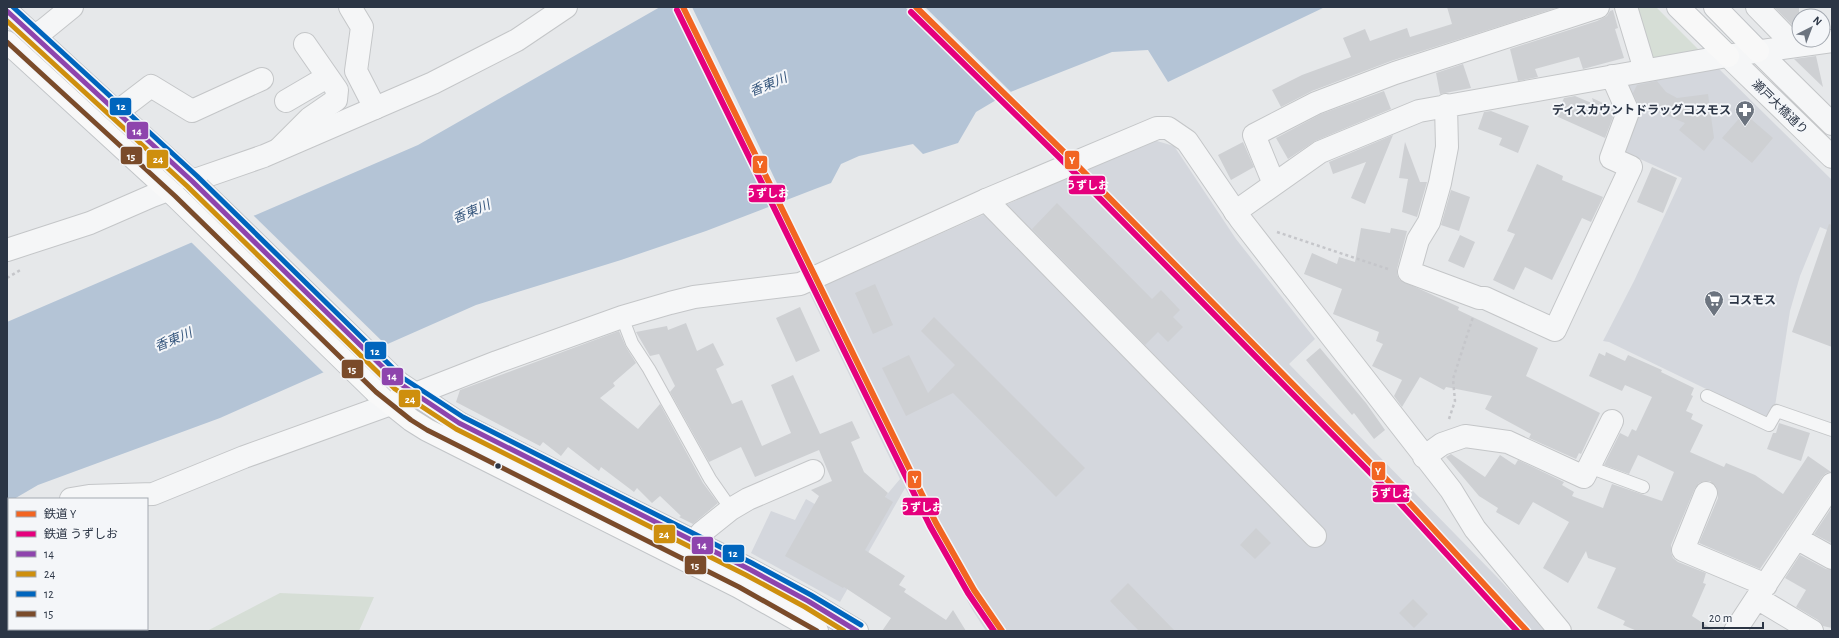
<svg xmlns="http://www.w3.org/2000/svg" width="1839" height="638" viewBox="0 0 1839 638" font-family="'Alegreya Sans','Noto Sans JP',sans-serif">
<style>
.built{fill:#d4d7dd}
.green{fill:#d6ded6}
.water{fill:#b4c4d6}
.pier{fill:#e6e8ea}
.building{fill:#ced0d3}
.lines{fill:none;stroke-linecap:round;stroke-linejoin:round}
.service-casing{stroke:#c4c6c8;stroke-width:14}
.minor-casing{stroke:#c4c6c8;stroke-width:24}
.tertiary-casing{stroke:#c4c6c8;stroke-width:24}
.primary-casing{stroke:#c2c5c8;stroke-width:24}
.path{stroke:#c5c6ca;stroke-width:2.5;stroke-dasharray:3 3;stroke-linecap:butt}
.service{stroke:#f5f6f7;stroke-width:12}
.minor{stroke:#f5f6f7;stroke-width:22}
.tertiary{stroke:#f5f6f7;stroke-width:22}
.primary{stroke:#f8f8f8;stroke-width:22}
.primary-bridge-casing{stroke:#c2c5c8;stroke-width:24;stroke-linecap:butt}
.primary-bridge{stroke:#f8f8f8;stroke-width:22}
.bus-1-casing{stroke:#f4f6f9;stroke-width:8}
.bus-2-casing{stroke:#f4f6f9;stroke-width:8}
.bus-3-casing{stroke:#f4f6f9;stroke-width:8}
.bus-4-casing{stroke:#f4f6f9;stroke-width:8}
.bus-1{stroke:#8e44ad;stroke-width:5}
.bus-2{stroke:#ce8f0e;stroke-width:5}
.bus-3{stroke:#0065bd;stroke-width:5}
.bus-4{stroke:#7a4b2a;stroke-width:5}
.rail-1-casing{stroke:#f4f6f9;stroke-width:9}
.rail-2-casing{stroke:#f4f6f9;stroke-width:9}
.rail-1{stroke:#f26522;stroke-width:6}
.rail-2{stroke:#e5007d;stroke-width:6}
.bus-dot{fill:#2b3545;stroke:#f4f6f9;stroke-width:1.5}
.labels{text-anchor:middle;stroke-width:4;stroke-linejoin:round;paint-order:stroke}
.street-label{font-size:12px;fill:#2b3545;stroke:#f4f6f9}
.poi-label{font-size:12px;font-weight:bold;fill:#2b3545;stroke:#f4f6f9;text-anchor:end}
.water-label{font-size:13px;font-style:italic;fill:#33547b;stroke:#f4f6f9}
.line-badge{stroke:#f4f6f9;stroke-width:1.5}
.badge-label{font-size:11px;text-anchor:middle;font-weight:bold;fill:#fff}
</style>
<rect width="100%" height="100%" fill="#e6e8ea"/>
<path class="built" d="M1715,65L1832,180V232L1820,227L1800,276L1790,311L1775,406L1771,416H1762L1609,342L1603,341L1634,281L1682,178L1620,150L1619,82Z
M1150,139L1174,146L1236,239L1315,339L1289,364L1497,577L1547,631H986L973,611L905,488L840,602L751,553L771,511L795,520L806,499L858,529L900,479L809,292L1096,165Z"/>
<path class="green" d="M1635,7H1656L1699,50L1654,59L1646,54Z
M280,593L374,597L359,631H207Z"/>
<path class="water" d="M660,7H1325L1168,82L1148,50L1112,52L1008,93L976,112L958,143L923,154L913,144L859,156L841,164L831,183L815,189L706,231L621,260L476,305L220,418L38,485L14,499H9L7,503V322L418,145Z"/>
<path class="pier" d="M677,7H692L786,202L774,207Z
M905,7H925L1013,94L999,101Z
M252,214L387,346L325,374L190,241Z"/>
<path class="building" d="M1447,7L1556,8L1391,61L1312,91L1281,107L1272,90L1302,75L1351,57L1343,38L1365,29L1370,41L1407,28L1410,37L1452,24Z
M1774,7H1799V32Z
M1613,10L1618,28L1615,29L1624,58L1583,69L1579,57L1535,69L1538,77L1518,81L1510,49L1597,21L1607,16L1610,11Z
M1816,56L1823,87L1794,59Z
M1463,64L1471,88L1440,94L1436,73Z
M1657,81L1666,92L1677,98L1708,94L1714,138L1704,151L1679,130L1685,123L1638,104L1633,93L1637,85Z
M1384,91L1391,109L1315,141L1288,159L1276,138L1321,114Z
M1575,96L1594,104L1592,98L1612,107L1615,112L1605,138L1556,116L1564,98Z
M1491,111L1529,126L1518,153L1499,145L1502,138L1478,129L1484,112Z
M1744,113L1773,138L1752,163L1722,138Z
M1393,135L1365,204L1351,198L1366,162L1333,174L1329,162Z
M1243,142L1254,167L1231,180L1218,155Z
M1405,142L1420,182H1427L1417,217L1402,212L1408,179L1399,178Z
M1537,164L1563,176L1562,180L1603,197L1591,222L1582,218L1552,280L1525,267L1514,290L1493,280L1515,234L1507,231Z
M1652,167L1677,178L1663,213L1637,202Z
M1451,190L1470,197L1459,231L1441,225Z
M1057,203L1152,299L1161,290L1180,310L1173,317L1183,327L1168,342L1158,332L1145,345L1032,229Z
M1829,224L1832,225V347L1792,332Z
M1361,228L1390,233L1391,228L1407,231L1397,269V275L1400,280L1459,307L1458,310L1538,348L1526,376L1600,413L1581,454L1579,453L1576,459L1529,438L1531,434L1485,409L1492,396L1446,387L1444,390L1420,377L1402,407L1394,396L1402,380L1372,366L1383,344L1376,341L1379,332L1333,314L1342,289L1304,274L1312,253L1337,264L1339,257L1355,262Z
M1460,235L1475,242L1464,268L1448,261Z
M875,284L893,325L873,334L855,293Z
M800,307L820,351L796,362L776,318Z
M934,317L1085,468L1056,497L953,393L906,416L882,368L909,355L928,393L955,365L921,331Z
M686,323L697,351L713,343L724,365L716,369L732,404L742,400L762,446L791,433L771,385L793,375L820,434L852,421L860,438L851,442L864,472L888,493L885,497L893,502L865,550L905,576L899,585L906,589L904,592L946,620L953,610L966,631H882L891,618L844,587L843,588L785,556L819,496L811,490L832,481L819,450L755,477L741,447L709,462L670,392L675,386L659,354L650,356L636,332L667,326L668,330Z
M619,331L626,347L636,363L613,383L615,386L600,398L638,429L660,404L703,483L718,503L693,524L679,517L681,516L660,496L652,503L637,488L634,492L601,467L599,471L568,447L561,456L543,442L540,446L456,402L460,390Z
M1320,348L1366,403L1385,430L1374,439L1354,413L1352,415L1306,360Z
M1606,352L1625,361L1628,355L1662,370L1661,372L1694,388L1691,395L1693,396L1686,411L1693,414L1691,419L1703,425L1690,452L1724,467L1726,463L1755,475L1783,494L1808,456L1831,472L1826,473L1822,477L1760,569L1699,543L1718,498V492L1716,486L1710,481H1705L1699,483L1695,488L1671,545V552L1673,558L1678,562L1706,573L1703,583L1706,584L1692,616L1715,631H1637L1623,625L1625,621L1597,608L1616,568L1588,558L1586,551L1568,583L1543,568L1569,522L1533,502L1519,525L1496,512L1498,508L1479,496L1446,457L1451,454L1485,477L1500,455L1515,465L1518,460L1564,482L1562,485L1574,492L1572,496L1603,508L1612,484L1662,501L1674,472L1638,455L1629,474L1604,465L1620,433L1628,437L1632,429L1636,431L1652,397L1625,385L1622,391L1589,376L1599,353L1605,356Z
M1779,423L1810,433L1801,461L1767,449L1773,433H1776Z
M1832,507V540L1831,543L1814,534Z
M1256,528L1271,543L1255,559L1240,545Z
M1800,555L1826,569L1832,570V628L1823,626L1818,620L1796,607L1806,590L1785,578Z
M1128,583L1175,631H1139L1110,601Z
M1413,599L1428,614L1414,628L1399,613Z"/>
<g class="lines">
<g class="service-casing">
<path id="service" d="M622,317L632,343L649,369L710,479L731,509
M1707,396L1769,425L1777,411L1832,430
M1589,467L1643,487"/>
</g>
<g class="minor-casing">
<path id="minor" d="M350,7L362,27L356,71L375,108
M1626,7L1642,60L1643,71
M1757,7L1795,46
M34,36L45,29L72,7
M286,101L327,77
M1446,105L1447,147L1440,183L1429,222L1418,240L1409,272L1479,298H1485L1555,330L1631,167L1611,158L1628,112L1612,76
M117,112L151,86L192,111L262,79
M279,149L310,118L336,100L337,90L305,44
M1274,184L1254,135L1316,103L1395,73L1598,7
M986,200L1315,536
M1235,212L1320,152L1419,111L1727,56L1832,41
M1293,287L1451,490L1475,529L1560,631
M1424,457L1442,444L1465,436L1508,442L1584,477L1612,421
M1706,493L1683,550L1766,585
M71,499L89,496L153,494L244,457L391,404
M7,527L9,525
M1796,538L1832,558
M699,544L701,533L731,509L748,499L813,471
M1757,598L1812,631
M1735,631L1832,484"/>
</g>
<g class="tertiary-casing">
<path id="tertiary" d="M1758,51L1832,124
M1728,56L1832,157
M192,181L264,156L433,83L517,40L566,7
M7,250L90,223L152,196L168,190
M400,400L497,362L622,317L670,303L694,297L800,284L986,200L1157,128H1168L1187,141L1241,220L1293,287"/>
</g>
<g class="primary-casing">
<path id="primary" d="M1678,7L1728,56
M1715,7L1758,51
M7,11L199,188
M7,42L175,196
M399,383L459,423L749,569L808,601L857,631
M376,392L411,420L427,430L739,587L817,631"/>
</g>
<path class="path" d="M1277,232L1388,269
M7,278L22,269
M1449,419L1455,401L1453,379L1473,317"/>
<use href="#service" class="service"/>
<use href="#minor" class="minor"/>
<use href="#tertiary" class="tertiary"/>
<use href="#primary" class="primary"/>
<g class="primary-bridge-casing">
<path id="primary-bridge" d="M199,188L399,383
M175,196L376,392"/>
</g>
<use href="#primary-bridge" class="primary-bridge"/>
<g class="bus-1-casing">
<path id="bus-1" d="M7,11L192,181L399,383L459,423L749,569L808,601L857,631"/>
</g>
<g class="bus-2-casing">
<path id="bus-2" d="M7,21L187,186L395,389L456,429L746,575L805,607L844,631"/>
</g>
<g class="bus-3-casing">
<path id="bus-3" d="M13,7L197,176L403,378L463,417L752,563L811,595L861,625"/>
</g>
<g class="bus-4-casing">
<path id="bus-4" d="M7,42L175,196L376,392L411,420L427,430L739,587L817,631"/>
</g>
<use href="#bus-1" class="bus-1"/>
<use href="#bus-2" class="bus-2"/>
<use href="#bus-3" class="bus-3"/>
<use href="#bus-4" class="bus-4"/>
<g class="rail-1-casing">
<path id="rail-1" d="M683,7L936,523L974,590L1002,631
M916,7L1066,154L1404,497L1527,631"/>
</g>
<g class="rail-2-casing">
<path id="rail-2" d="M677,10L930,526L968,593L994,631
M911,12L1061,159L1399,502L1517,631"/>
</g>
<use href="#rail-1" class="rail-1"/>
<use href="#rail-2" class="rail-2"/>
</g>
<defs>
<g id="pharmacy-pin" transform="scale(1)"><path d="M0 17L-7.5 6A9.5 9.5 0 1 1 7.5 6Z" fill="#6c747f" stroke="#f4f6f9"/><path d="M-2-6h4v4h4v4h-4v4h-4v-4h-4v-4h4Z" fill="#fff"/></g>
<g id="supermarket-pin" transform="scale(1)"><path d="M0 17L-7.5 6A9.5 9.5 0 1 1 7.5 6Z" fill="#6c747f" stroke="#f4f6f9"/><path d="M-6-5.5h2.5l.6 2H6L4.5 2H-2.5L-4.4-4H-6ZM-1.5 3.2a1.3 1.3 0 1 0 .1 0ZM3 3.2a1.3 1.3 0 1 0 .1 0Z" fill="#fff"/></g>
</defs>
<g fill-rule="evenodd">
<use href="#pharmacy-pin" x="1745" y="110"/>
<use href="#supermarket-pin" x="1714" y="300"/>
</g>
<circle class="bus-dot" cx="498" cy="466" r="3.5"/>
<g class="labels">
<g class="street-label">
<text transform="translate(1780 107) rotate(44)" y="4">瀬戸大橋通り</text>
</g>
<g class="poi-label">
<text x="1731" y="114">ディスカウントドラッグコスモス</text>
<text x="1728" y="304" text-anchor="start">コスモス</text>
</g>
<g class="water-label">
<text transform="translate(768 84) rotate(-23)" y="5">香東川</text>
<text transform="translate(471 211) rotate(-23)" y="5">香東川</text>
<text transform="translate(173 339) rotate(-23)" y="5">香東川</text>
</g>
</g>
<g class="line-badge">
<rect x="109" y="97" width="23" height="19" rx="4" fill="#0065bd"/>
<rect x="126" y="121" width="23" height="19" rx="4" fill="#8e44ad"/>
<rect x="120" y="146" width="23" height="19" rx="4" fill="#7a4b2a"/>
<rect x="146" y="149" width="23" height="20" rx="4" fill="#ce8f0e"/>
<rect x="1064" y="150" width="16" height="20" rx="4" fill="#f26522"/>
<rect x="752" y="155" width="16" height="19" rx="4" fill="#f26522"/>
<rect x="1068" y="175" width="38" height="20" rx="4" fill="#e5007d"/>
<rect x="748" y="184" width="38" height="19" rx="4" fill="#e5007d"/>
<rect x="364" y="341" width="23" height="19" rx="4" fill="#0065bd"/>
<rect x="341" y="359" width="23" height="20" rx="4" fill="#7a4b2a"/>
<rect x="381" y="367" width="23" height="19" rx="4" fill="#8e44ad"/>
<rect x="398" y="389" width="23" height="19" rx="4" fill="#ce8f0e"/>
<rect x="1371" y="461" width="15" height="20" rx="4" fill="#f26522"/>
<rect x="907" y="470" width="15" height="19" rx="4" fill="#f26522"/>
<rect x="1372" y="484" width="38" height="19" rx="4" fill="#e5007d"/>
<rect x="902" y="497" width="38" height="19" rx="4" fill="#e5007d"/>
<rect x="653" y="524" width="23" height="20" rx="4" fill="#ce8f0e"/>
<rect x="691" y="536" width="23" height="19" rx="4" fill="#8e44ad"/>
<rect x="722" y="544" width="23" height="19" rx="4" fill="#0065bd"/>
<rect x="684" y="555" width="23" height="20" rx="4" fill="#7a4b2a"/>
</g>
<g class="badge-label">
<text x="121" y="110">12</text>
<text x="137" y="135">14</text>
<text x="131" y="160">15</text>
<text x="158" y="163">24</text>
<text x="1072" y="164">Y</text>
<text x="760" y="168">Y</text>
<text x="1087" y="189">うずしお</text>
<text x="767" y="197">うずしお</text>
<text x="375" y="355">12</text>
<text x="352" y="373">15</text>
<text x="392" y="380">14</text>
<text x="410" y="403">24</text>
<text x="1378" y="475">Y</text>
<text x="915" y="483">Y</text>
<text x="1391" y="497">うずしお</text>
<text x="921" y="511">うずしお</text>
<text x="664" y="538">24</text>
<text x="702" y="549">14</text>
<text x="733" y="557">12</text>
<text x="695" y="569">15</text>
</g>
<rect width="1839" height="638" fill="none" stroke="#2b3545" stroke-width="16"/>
<rect x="8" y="498" width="140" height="132" fill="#f4f6f9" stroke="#a4a9b1"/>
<rect x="16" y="511" width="20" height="6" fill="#f26522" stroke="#a4a9b1"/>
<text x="44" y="518" font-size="12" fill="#2b3545">鉄道 Y</text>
<rect x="16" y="531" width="20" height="6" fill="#e5007d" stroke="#a4a9b1"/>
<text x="44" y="538" font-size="12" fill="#2b3545">鉄道 うずしお</text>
<rect x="16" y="551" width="20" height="6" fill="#8e44ad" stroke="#a4a9b1"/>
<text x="44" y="558" font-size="12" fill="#2b3545">14</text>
<rect x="16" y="571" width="20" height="6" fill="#ce8f0e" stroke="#a4a9b1"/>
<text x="44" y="578" font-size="12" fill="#2b3545">24</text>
<rect x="16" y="591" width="20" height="6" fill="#0065bd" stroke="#a4a9b1"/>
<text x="44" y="598" font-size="12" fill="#2b3545">12</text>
<rect x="16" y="611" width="20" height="6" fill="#7a4b2a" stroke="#a4a9b1"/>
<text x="44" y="618" font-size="12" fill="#2b3545">15</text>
<g transform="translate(1811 28) rotate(42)"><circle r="19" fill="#f4f6f9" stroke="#a4a9b1"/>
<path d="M0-3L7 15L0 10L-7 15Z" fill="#6c747f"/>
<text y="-6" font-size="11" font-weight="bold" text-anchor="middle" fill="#2b3545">N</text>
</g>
<path d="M1703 622v6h60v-6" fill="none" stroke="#2b3545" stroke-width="2"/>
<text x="1709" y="622" font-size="12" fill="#2b3545" stroke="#f4f6f9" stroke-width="3" paint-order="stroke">20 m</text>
</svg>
